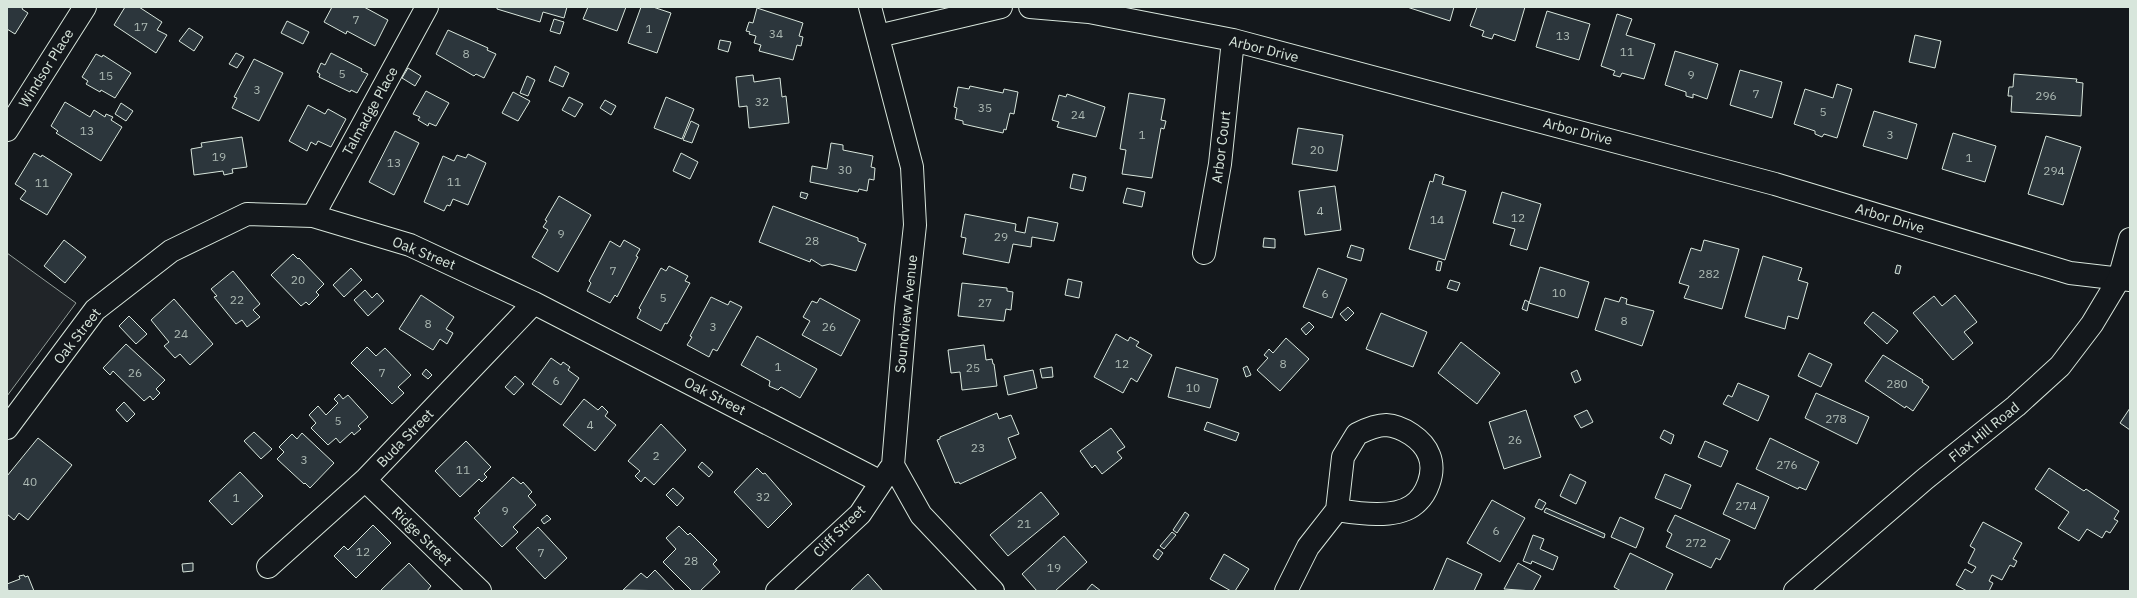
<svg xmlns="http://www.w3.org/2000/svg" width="2137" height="598" viewBox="0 0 2137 598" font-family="'IBM Plex Sans',sans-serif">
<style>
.green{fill:#202428;stroke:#939e99}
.building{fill:#2c363c;stroke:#d8e6dc}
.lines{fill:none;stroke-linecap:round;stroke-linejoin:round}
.street-casing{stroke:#d8e6dc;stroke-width:24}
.secondary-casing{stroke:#d8e6dc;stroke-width:24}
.street{stroke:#14181c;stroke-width:22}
.secondary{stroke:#14181c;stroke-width:22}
.labels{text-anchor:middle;stroke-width:3;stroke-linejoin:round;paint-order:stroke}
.number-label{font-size:12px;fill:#adbab4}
.street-label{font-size:14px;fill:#d8e6dc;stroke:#14181c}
</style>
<rect width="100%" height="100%" fill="#14181c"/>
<path class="green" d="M7,253L76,303L7,396Z"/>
<path class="building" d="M7,7H23L22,9L28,13L15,34L7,29Z
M125,7H139L162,22L157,30L167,35L156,53L114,25Z
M332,7H364L388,20L375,46L347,31L346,34L324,22Z
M497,7H567L564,18L543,12L540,22L497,9Z
M588,7H626L617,31L583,19Z
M641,7H653L671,13L657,53L628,43Z
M1407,7H1454L1450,21Z
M1477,7H1525L1515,41L1494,34L1492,39L1482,36L1484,31L1470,26Z
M757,8L803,23L799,36L803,37L801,46L797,45L793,60L759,51L761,45L754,43L756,36L749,34L750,32L746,31L749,22L753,23Z
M1547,11L1590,24L1579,60L1536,47Z
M1617,14L1632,19L1626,35L1655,44L1644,79L1622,73L1620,77L1613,75L1615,71L1601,66Z
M554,19L564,22L560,34L550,31Z
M287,21L309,32L303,44L281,33Z
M189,28L203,37L194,51L179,41Z
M448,30L488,48L487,50L496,54L484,78L476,74L474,76L436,54Z
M1915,35L1941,41L1935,68L1909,62Z
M720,40L731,42L728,52L718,49Z
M1675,51L1718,64L1707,99L1693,94V98L1686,96V92L1665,85Z
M236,53L244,57L237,68L229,64Z
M331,53L362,69L361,71L368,74L357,93L351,90L350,92L319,77L320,74L317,72L321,63L325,65Z
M96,54L102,57L103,55L131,73L115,98L101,90L100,92L86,84L88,81L82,77Z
M254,59L283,73L259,121L232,108L237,98L234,97Z
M555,66L569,73L563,87L549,81Z
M408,68L421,76L415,86L402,78Z
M1740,70L1782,82L1772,118L1730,105Z
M2014,74L2077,79L2076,82L2083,83L2081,116L2011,112L2012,96H2008L2009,87H2013Z
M753,75L754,82L780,78L782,97L786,96L789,123L749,128L747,106L739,107L736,77Z
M527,76L535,80L528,96L520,93Z
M1837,84L1852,89L1837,138L1824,134L1822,137L1815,134V131L1794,124L1805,89L1833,98Z
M970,86L1003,93L1004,89L1018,92L1014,114L1010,113L1006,130L1004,129L1003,133L963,124V121L955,119L957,108L954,107L958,87L969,89Z
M426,91L449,103L436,126L429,123L428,126L418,120L420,117L413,114Z
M513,92L530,101L518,121L502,113Z
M1129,93L1165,99L1161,120L1166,121L1164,129L1161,128L1152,178L1122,174L1126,150L1120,149Z
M1067,94L1105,107L1096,137L1057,127L1059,122L1052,120L1059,95L1066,97Z
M569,97L583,104L575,117L562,110Z
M666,97L694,109L682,139L654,128Z
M605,100L616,106L611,115L600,108Z
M65,102L90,117L94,110L105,117L106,114L113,117L111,120L122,127L101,161L56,133L58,131L51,126Z
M121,103L133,111L126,121L115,114Z
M308,105L325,114L328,109L346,119L331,147L318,141L316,145L311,142L307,151L289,141Z
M1874,111L1917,124L1907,159L1863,146Z
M691,121L699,125L692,143L683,140Z
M1298,128L1343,135L1337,171L1292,164Z
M395,131L419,143L394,195L369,182Z
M1953,133L1996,146L1985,182L1942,169Z
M2046,136L2081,147L2063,205L2028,194Z
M242,137L247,167L232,169L233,173L224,175L223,171L194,175L191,149L202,147L201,143Z
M831,143L843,145V150L873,156L871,167L875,168L874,180L869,179L867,191L859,189L858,192L810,182L812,166L827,169Z
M34,153L41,157L42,155L72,174L47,215L20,199L26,191L15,184Z
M681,153L698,162L690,179L673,171Z
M468,154L486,163L468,205L453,199L450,206L447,205L444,211L424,202L443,156L454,161L457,155L466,158Z
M1073,174L1086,177L1083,191L1070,188Z
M1435,174L1444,177L1442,184L1466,191L1445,260L1409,249L1430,181L1433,182Z
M1335,186L1341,230L1305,235L1299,191Z
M1127,188L1145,192L1142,207L1123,203Z
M801,192L808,194L806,199L800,197Z
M1502,192L1541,204L1527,250L1510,245L1515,229L1493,223Z
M559,196L591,215L558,272L532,257L548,230L543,227L547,221L545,220Z
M773,206L858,238V241L866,244L856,271L830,264L822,266L811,259L810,262L759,242Z
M965,214L1016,224L1015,231L1025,233L1028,217L1058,223L1054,241L1032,237L1031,247L1013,244L1009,263L963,254L966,238L961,237Z
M1264,238L1275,239V248L1263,247Z
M64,240L86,257L65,283L44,266Z
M624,240L640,249L636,256L638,257L617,297L615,295L610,303L587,291L591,283L589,281L610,241L620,247Z
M1704,240L1739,249L1722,309L1684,298L1689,286L1679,283L1691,248L1701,251Z
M1351,245L1364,249L1361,261L1347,257Z
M293,254L298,259L299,258L324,284L316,292L319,295L309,305L306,302L301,306L271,275Z
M1763,256L1802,268L1798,280L1808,283L1798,319L1788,316L1785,329L1745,317Z
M1438,261L1442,262L1440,271L1436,270Z
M1897,265L1901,266L1899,274L1895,273Z
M669,266L688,276L685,281L690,283L667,324L665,323L661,331L637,318L641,310L639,308L661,268L666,271Z
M1540,267L1589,282L1578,318L1529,303Z
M351,268L362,280L344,297L333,285Z
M1318,268L1347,279L1332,318L1303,307Z
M233,271L260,304L253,310L260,317L247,327L242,320L236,324L214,297L217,296L211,289Z
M1068,279L1082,282L1079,298L1065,295Z
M1450,280L1460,283L1457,291L1447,288Z
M962,283L1007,288V291L1013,292L1011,310L1006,309L1004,321L958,316Z
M365,290L372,298L377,293L384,301L368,316L354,300Z
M421,295L454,317L446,329L453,333L447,344L440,339L433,350L399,329Z
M1955,295L1977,322L1964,332L1973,343L1953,360L1913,313L1934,296L1942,306Z
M711,297L728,305L730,301L742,307L717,351L713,349L709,357L687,345L692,337L690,336Z
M1621,297L1627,299L1626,304L1654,311L1642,346L1595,330L1605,298L1619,302Z
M820,298L860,320L841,356L802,335L810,321L803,317L812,301L817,303Z
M174,299L213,344L190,365L180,354L175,358L164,346L169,342L151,320Z
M1525,300L1529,302L1527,311L1522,309Z
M1348,307L1354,313L1346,321L1340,314Z
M1873,312L1898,331L1887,344L1864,323Z
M1381,313L1427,332L1413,367L1366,349Z
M129,316L147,334L136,344L119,326Z
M1309,322L1314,327L1306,335L1301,329Z
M1116,334L1128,341L1130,337L1139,342L1136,346L1152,355L1137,382L1131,378L1123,393L1094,377Z
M757,336L817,369L800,398L781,387L778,390L769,386L770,381L741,365Z
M1286,338L1309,359L1280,391L1257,370L1268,358L1264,355L1269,349L1273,353Z
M1461,342L1500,373L1477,404L1438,373Z
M126,344L165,380L156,389L160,393L153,400L150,396L144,401L113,371L110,375L103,368Z
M984,345L986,360L992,359L993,364H994L997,386L962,390L960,372L951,373L948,350Z
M367,347L376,356L385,348L411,375L398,387L404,393L392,404L351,363Z
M1809,353L1832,364L1821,387L1798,376Z
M1883,355L1923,380L1922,382L1929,387L1913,411L1906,406L1905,408L1865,381Z
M551,358L561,365L563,362L570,367L568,370L579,378L561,405L532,384Z
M1247,366L1251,375L1246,377L1243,368Z
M1052,367L1053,377L1042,378L1040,369Z
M1176,367L1218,379L1210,408L1168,397Z
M426,369L432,375L428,379L422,374Z
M1033,370L1037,388L1008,395L1004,376Z
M1577,370L1581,380L1575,383L1571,373Z
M515,376L524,384L514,395L505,387Z
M1738,383L1769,396L1758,421L1723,404L1728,395L1732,397Z
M1816,393L1869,417L1857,444L1805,418Z
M339,394L343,399L348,395L368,417L358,426L361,429L354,435L352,432L340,443L336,438L328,445L311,428L316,423L309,415L318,406L326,415L338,403L334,399Z
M584,399L598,410L602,406L608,412L605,416L616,425L595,451L563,425Z
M124,402L135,414L127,422L116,410Z
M2130,408V430L2120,423Z
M1526,410L1541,457L1504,469L1489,422Z
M1587,410L1593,422L1581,428L1574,416Z
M997,413L999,419L1011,415L1019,434L1008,438L1016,458L960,484L959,482L955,483L937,440L940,439V437Z
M1207,422L1239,433L1236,441L1204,430Z
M661,424L686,450L654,485L645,477L641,482L635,476L640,471L628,461Z
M1111,428L1125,447L1117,452L1122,458L1102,474L1095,465L1092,468L1080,451Z
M1664,430L1674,435L1671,444L1660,438Z
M254,432L272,449L261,459L244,441Z
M302,433L334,463L310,488L305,483L304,484L277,459L284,452L279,447L292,434L297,439Z
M38,438L72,465L28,520L19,513L14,520L7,514V476Z
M1770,438L1819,462L1806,490L1799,487L1798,489L1756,469Z
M466,441L491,467L484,474L487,477L482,482L479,479L460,497L435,471Z
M1705,441L1728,451L1721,467L1698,457Z
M702,462L713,472L709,477L698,467Z
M757,468L763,474L765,473L792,504L768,528L734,492Z
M2049,468L2084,491L2086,489L2119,511L2114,519L2118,521L2110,533L2106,531L2102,538L2087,529L2079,541L2058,528L2069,512L2035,489Z
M240,472L263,496L232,525L209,501Z
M1570,474L1586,482L1576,504L1560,496Z
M1665,474L1691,485L1681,509L1655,498Z
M513,477L521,484L523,482L532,492L528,496L536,505L513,527L518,532L502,547L474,518L480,513L478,511Z
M1737,483L1769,497L1755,529L1723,514Z
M673,488L684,498L677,506L666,495Z
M1041,492L1059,514L1008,556L990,535Z
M1539,499L1546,503L1542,510L1535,507Z
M1492,500L1525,518L1500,562L1467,543Z
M1546,508L1605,534L1604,538L1544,512Z
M1185,512L1189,515L1177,533L1173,530Z
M547,515L551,519L544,524L541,520Z
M1675,515L1730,540L1720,560L1716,558L1711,568L1666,547L1672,534L1667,531Z
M1620,517L1644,528L1636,548L1611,537Z
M1983,522L2022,543L2013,559L2017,561L2014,567L2010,565L2002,580L1992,575L1989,581L1993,583L1989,591H1967L1956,585L1965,569L1972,573L1976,567L1968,563L1975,549L1970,546Z
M373,525L391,543L356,578L334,556L344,546L348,550Z
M679,526L688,535L690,533L717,560L713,564L720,572L700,591H692L663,562L676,549L666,538Z
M538,527L567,558L545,579L516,548Z
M1172,532L1176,535L1164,549L1160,546Z
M1533,535L1544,539L1540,549L1558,557L1553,570L1532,561L1531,564L1523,561Z
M1064,536L1087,562L1055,591H1037L1022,574Z
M1158,549L1163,553L1158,560L1153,556Z
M1630,553L1673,574L1665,591H1621L1614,587Z
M1224,554L1249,569L1235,591H1231L1210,579Z
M1447,558L1482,574L1474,591H1433Z
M193,563V571L183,572L182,564Z
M409,563L431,586L427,591H380Z
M1518,563L1541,576L1533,591L1504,589Z
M655,570L675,591L623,590L641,573L647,578Z
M868,574L883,591H850Z
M24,575L25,577L28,576L34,591H8L7,584L20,579L19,576Z
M1092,584L1101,591H1086Z"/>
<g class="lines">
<g class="street-casing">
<path id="street" d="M870,7L912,167L915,225L906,308L893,465L921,515L993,591
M1030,7L1089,12L1233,40L1775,184L2070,273L2130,280
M878,36L1001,7
M7,130L85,7
M313,216L427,7
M1204,253L1220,164L1233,40
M7,428L95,310L171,251L247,214L313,216L410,245L534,303L881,482
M365,480L480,591
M268,567L365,480L534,303
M777,591L860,514L890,469
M1286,591L1308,547L1337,510L1343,457L1357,434C1365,430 1376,425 1386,425C1402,426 1423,439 1429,455C1436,472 1427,496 1412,506C1393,519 1357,513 1337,510"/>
</g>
<g class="secondary-casing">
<path id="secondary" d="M1795,591L1925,479L2016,406L2060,366L2092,324L2119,279L2130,239"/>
</g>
<use href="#street" class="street"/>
<use href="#secondary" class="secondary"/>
</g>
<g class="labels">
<g class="number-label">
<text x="356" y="24">7</text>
<text x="141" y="31">17</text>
<text x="649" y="33">1</text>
<text x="776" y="38">34</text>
<text x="1563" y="40">13</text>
<text x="1627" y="56">11</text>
<text x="466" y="58">8</text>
<text x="342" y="78">5</text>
<text x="1691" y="79">9</text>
<text x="106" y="80">15</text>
<text x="257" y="94">3</text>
<text x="1756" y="98">7</text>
<text x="2046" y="100">296</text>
<text x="762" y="106">32</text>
<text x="985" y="112">35</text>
<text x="1823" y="116">5</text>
<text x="1078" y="119">24</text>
<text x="87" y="135">13</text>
<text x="1142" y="139">1</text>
<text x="1890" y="139">3</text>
<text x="1317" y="154">20</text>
<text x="219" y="161">19</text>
<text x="1969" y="162">1</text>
<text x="394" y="167">13</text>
<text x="845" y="174">30</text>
<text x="2054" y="175">294</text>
<text x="454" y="186">11</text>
<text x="42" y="187">11</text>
<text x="1320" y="215">4</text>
<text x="1518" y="222">12</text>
<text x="1437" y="224">14</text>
<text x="561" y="238">9</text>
<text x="1001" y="241">29</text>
<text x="812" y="245">28</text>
<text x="613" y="275">7</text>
<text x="1709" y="278">282</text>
<text x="298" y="284">20</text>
<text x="1559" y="297">10</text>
<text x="1325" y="298">6</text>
<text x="663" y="302">5</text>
<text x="237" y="304">22</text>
<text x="985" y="307">27</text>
<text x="1624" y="325">8</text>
<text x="428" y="328">8</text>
<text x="713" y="331">3</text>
<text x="829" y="331">26</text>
<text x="181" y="338">24</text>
<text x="1122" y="368">12</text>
<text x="1283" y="368">8</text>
<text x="778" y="371">1</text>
<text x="973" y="372">25</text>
<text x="135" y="377">26</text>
<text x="382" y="377">7</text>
<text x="556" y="385">6</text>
<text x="1897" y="388">280</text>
<text x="1193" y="392">10</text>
<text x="1836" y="423">278</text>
<text x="338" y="425">5</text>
<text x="590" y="429">4</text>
<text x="1515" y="444">26</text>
<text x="978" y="452">23</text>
<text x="656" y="460">2</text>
<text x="304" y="464">3</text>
<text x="1787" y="469">276</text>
<text x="463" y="474">11</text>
<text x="30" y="486">40</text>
<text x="763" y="501">32</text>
<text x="236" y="502">1</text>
<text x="1746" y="510">274</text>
<text x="505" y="515">9</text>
<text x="1024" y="528">21</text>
<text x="1496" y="535">6</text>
<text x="1696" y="547">272</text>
<text x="363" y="556">12</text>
<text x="541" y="557">7</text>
<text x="691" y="565">28</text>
<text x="1054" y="572">19</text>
</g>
<g class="street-label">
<text transform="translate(1264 49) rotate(14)" y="5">Arbor Drive</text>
<text transform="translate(46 68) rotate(-58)" y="5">Windsor Place</text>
<text transform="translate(370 111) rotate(-61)" y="5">Talmadge Place</text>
<text transform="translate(1578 131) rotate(15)" y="5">Arbor Drive</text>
<text transform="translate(1221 147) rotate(-83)" y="5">Arbor Court</text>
<text transform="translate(1890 218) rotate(17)" y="5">Arbor Drive</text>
<text transform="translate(424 253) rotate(22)" y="5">Oak Street</text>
<text transform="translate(906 314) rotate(-84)" y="5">Soundview Avenue</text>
<text transform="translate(77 336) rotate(-52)" y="5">Oak Street</text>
<text transform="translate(715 396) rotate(27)" y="5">Oak Street</text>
<text transform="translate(1984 432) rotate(-39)" y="5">Flax Hill Road</text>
<text transform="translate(405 438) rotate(-46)" y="5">Buda Street</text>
<text transform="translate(839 531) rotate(-45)" y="5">Cliff Street</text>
<text transform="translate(422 536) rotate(44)" y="5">Ridge Street</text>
</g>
</g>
<rect width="2137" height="598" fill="none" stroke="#d8e6dc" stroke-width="16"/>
</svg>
